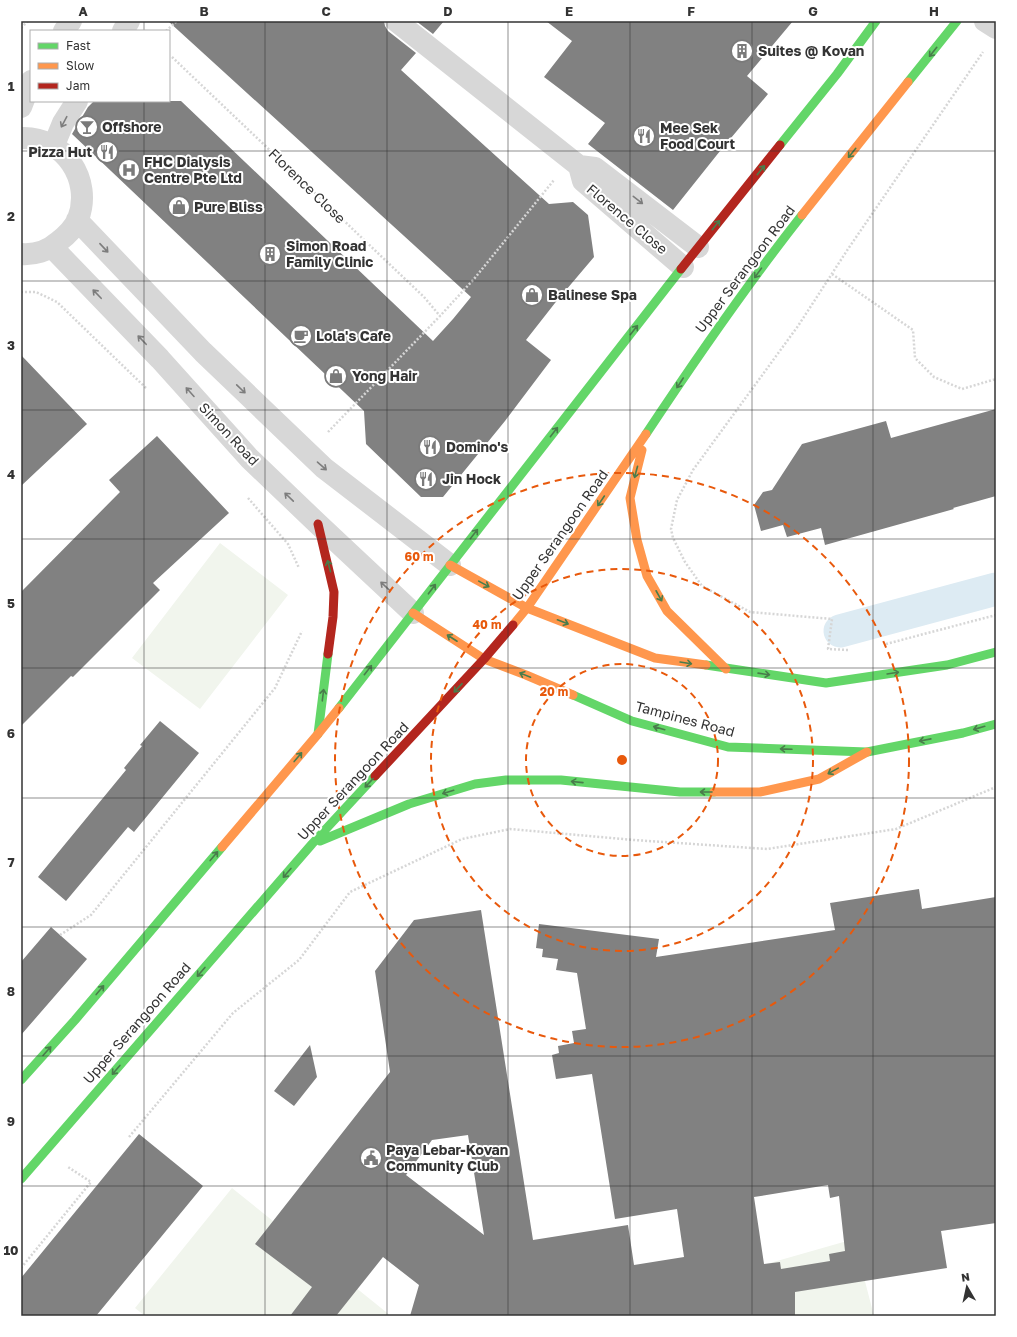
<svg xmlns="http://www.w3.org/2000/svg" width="1017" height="1337" viewBox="0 0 1017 1337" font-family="'Golos Text',sans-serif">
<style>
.green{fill:#f1f5ed}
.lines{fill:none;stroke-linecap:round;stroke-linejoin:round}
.canal{stroke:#ddebf3;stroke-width:33}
.building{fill:#818181;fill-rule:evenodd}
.path{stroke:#d6d6d6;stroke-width:2.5;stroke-dasharray:2 2;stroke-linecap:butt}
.street{stroke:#d7d7d7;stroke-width:22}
.fast{stroke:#63d668;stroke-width:9}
.slow{stroke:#ff974d;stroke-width:9}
.jam{stroke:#b3261e;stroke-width:9}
.oneway{stroke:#497c4b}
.oneway2{stroke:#7d7d7d}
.grid{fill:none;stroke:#333;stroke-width:1;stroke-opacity:0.55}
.ring{fill:none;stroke:#e8590c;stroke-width:2;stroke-dasharray:7 5}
.labels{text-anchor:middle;stroke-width:4;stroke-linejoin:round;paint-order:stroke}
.poi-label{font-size:14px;font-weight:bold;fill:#333;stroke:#fff;text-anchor:start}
.street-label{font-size:14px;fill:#333;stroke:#fff}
.centre{fill:#e8590c;stroke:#fff;stroke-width:2}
.ring-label{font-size:12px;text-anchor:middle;font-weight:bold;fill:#e8590c;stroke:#fff;stroke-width:4;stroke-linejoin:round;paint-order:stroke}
.neatline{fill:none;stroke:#333;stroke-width:1.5}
.grid-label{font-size:13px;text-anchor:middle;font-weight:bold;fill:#333}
</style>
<rect width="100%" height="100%" fill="#fff"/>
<path class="green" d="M220,543L288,595L200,709L132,658Z
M232,1188L391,1316H145L135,1308Z
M854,1239L874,1316H585Z"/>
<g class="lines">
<path class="canal" d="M840,631L996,589"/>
</g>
<path class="building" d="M168,21H384L385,26L388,31L416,53L401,70L549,204L573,202L588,215L594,257L555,303L526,340L551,360L505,421L443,497H421L366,444L364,411L72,134L88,107L94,101H181L433,341L453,319L471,297Z
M416,21H444L433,34Z
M546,21H793L747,76L768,94L720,151L673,210L588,144L605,123L544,77L572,41Z
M21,355L87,424L21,486Z
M996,409V496L953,508L954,509L825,545L821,528L787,537L783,525L761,531L754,505L763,492L772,490L802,444L886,421L891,438Z
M157,436L229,513L153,583L160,590L73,677L71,676L21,726V592L120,492L109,480Z
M160,721L199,753L134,832L128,827L66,901L38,877L126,770L124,768L142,746L140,745Z
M919,889L922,909L996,897V1223L941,1231L947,1268L795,1292V1316H410L419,1285L383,1257L336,1316H290L312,1287L255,1244L390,1072L375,971L414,920L481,910L533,1240L628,1225L634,1265L684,1257L677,1209L615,1219L592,1074L556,1079L552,1055L559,1053L558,1046L574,1043L572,1031L586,1029L577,973L556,970L558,959L542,957L543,949L536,948L539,924L659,939L656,957L835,930L830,903ZM468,1135L484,1235L406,1175L432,1140ZM828,1185L830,1198L839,1196L845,1251L829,1254L830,1261L781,1269L780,1262L764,1264L754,1197Z
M51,927L87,959L21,1035V962Z
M310,1045L317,1077L294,1106L274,1091Z
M139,1134L203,1186L96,1316H21V1278Z"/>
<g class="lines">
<path class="path" d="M21,28L28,21
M166,31L177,21
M172,57L424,297L440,316
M832,274L913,330L915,358L934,377L962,389L996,379
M21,292H36L57,302L147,389
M328,432L440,316L474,279L554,180
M248,498L288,544L299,568
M886,644L996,615
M848,650L828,649L832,619L750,612L702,586L685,562L673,538L671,529L677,500L693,470L798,326L848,249L983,52
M60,935L91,915L275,688L302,631
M129,1137L233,1013L299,960L350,892L462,839L510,829L634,840L767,849L896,829L996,787
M21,1268L91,1182L68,1167"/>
<path class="street" d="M396,21L579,166L595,168L698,247
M985,21L996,28
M64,31L71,21
M123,31L129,21
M21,107L31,81
M21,138C64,136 93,180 78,219C74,228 66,236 58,242C48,251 34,255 21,254
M54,145L63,123L77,101
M579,166L583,181L683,267
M77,220L203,352L324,468L450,565
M52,247L160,359L249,458L318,524L413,613"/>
<path class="fast" d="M908,82L957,21
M780,145L837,74L876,21
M646,434C695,360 746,286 802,215
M706,665L826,683L947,665L996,652
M573,695L632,721L728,747L867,752L963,733L996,724
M339,708L681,269
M318,734L328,654
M320,841L409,804L475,784L506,780H561L680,792H714
M21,1080L75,1020L222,847
M21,1179L312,844L375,776"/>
<path class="slow" d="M802,215L908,82
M642,450L630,498L637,540L647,576L667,611L726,669
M450,565L527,608L655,658L706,665
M413,613L484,659L526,675L573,695
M513,625L527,608L646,434
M714,792H760L819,779L867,752
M222,847L318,734L339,708"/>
<path class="jam" d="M681,269L780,145
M318,524L334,592L333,617L328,654
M375,776L484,659L513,625"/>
</g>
<defs><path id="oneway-shaft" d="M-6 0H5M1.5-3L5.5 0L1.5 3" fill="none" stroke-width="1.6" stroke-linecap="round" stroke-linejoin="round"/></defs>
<g class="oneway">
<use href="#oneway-shaft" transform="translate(933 52) rotate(129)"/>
<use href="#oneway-shaft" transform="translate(852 153) rotate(129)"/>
<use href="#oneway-shaft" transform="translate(761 170) rotate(-51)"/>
<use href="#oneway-shaft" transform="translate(716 225) rotate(-51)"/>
<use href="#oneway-shaft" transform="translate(758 273) rotate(126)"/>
<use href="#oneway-shaft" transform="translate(634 330) rotate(-52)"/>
<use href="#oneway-shaft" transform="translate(680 383) rotate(123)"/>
<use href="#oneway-shaft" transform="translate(554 432) rotate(-52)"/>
<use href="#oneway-shaft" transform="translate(636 472) rotate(105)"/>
<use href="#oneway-shaft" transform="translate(601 501) rotate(124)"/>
<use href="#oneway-shaft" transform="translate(474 534) rotate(-52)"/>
<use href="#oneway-shaft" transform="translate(329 566) rotate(-105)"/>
<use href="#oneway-shaft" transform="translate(484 584) rotate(29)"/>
<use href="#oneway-shaft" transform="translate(432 589) rotate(-53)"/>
<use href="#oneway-shaft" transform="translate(659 596) rotate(61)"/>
<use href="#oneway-shaft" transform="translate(563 622) rotate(21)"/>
<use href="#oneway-shaft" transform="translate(452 638) rotate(-147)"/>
<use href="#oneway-shaft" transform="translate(686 663) rotate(9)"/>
<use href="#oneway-shaft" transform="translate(368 670) rotate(-52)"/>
<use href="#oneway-shaft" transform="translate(893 673) rotate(-9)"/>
<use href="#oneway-shaft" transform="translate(764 674) rotate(8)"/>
<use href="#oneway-shaft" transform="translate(525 675) rotate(-158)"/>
<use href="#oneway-shaft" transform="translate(458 688) rotate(133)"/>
<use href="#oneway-shaft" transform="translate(323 695) rotate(-83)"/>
<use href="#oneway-shaft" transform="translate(659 728) rotate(-164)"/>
<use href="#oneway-shaft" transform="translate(979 728) rotate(164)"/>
<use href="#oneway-shaft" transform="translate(925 740) rotate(169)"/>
<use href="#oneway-shaft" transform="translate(786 749) rotate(-178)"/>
<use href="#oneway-shaft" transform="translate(298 757) rotate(-50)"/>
<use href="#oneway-shaft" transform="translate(833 771) rotate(151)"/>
<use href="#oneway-shaft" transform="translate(577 782) rotate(-174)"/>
<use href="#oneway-shaft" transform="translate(369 783) rotate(133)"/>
<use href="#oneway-shaft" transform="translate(448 792) rotate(163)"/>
<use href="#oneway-shaft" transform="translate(706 792) rotate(180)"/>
<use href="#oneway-shaft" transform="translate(214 856) rotate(-50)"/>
<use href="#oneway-shaft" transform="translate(287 873) rotate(131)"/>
<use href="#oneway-shaft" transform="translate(201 972) rotate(131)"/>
<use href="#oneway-shaft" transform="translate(100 990) rotate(-50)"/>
<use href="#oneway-shaft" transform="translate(47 1051) rotate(-48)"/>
<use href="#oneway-shaft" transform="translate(116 1070) rotate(131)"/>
</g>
<g class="oneway2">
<use href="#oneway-shaft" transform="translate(64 122) rotate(118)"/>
<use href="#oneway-shaft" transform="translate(638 200) rotate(38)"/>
<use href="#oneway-shaft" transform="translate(104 248) rotate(47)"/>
<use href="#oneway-shaft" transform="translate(97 294) rotate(-134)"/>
<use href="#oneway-shaft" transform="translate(142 340) rotate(-134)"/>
<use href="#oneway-shaft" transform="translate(241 389) rotate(44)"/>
<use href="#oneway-shaft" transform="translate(190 392) rotate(-132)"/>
<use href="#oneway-shaft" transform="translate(322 466) rotate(41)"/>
<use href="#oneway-shaft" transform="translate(289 497) rotate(-136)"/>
<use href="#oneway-shaft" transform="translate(385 586) rotate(-137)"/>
</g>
<path class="grid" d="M144,21V31M265,21V1316M387,21V1316M508,21V1316M630,21V1316M752,21V1316M873,21V1316M144,101V1316M21,151H996M21,281H996M21,410H996M21,539H996M21,668H996M21,798H996M21,927H996M21,1056H996M21,1186H996"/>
<g class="ring">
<circle cx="622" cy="760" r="96"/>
<circle cx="622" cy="760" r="191"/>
<circle cx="622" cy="760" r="287"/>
</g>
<defs>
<g id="building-ring" transform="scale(1.15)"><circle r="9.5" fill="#fff" stroke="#7a7a7a" stroke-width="1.5"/><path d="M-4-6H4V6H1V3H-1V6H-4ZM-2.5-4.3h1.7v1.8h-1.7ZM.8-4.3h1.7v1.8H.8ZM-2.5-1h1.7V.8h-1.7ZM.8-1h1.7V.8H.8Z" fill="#7a7a7a"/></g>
<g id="bar-ring" transform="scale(1.15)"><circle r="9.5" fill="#fff" stroke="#7a7a7a" stroke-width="1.5"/><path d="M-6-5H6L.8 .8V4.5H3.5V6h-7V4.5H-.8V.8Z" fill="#7a7a7a"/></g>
<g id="restaurant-ring" transform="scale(1.15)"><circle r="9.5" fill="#fff" stroke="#7a7a7a" stroke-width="1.5"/><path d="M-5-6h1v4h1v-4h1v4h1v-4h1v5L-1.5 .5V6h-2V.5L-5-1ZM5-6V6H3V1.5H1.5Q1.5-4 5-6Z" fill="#7a7a7a"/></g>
<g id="hospital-ring" transform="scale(1.15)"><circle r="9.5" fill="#fff" stroke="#7a7a7a" stroke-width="1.5"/><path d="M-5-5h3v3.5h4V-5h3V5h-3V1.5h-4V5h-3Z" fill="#7a7a7a"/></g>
<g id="shop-ring" transform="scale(1.15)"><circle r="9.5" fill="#fff" stroke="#7a7a7a" stroke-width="1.5"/><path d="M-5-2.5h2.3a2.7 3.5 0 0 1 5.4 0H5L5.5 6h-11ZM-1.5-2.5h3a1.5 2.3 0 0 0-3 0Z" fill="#7a7a7a"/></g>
<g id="cafe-ring" transform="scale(1.15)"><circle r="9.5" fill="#fff" stroke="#7a7a7a" stroke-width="1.5"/><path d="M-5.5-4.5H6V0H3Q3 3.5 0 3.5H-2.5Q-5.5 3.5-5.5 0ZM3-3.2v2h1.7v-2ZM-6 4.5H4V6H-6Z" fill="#7a7a7a"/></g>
<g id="civic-ring" transform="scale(1.15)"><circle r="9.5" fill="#fff" stroke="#7a7a7a" stroke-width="1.5"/><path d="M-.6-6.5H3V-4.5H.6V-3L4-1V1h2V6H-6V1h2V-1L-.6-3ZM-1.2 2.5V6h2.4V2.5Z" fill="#7a7a7a"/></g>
</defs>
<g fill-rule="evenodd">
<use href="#building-ring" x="742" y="51"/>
<use href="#bar-ring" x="87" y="127"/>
<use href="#restaurant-ring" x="644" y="136"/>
<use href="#restaurant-ring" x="107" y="152"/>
<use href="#hospital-ring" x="129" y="170"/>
<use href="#shop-ring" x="179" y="207"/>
<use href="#building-ring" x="270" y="254"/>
<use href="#shop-ring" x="532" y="295"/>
<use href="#cafe-ring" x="301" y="336"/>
<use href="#shop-ring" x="336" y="376"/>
<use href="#restaurant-ring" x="430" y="447"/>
<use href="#restaurant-ring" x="426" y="479"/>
<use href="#civic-ring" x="371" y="1158"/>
</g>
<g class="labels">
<g class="poi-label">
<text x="758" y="56">Suites @ Kovan</text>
<text x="102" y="132">Offshore</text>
<text x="660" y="133">Mee Sek<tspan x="660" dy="16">Food Court</tspan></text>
<text x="92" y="157" text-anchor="end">Pizza Hut</text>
<text x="144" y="167">FHC Dialysis<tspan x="144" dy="16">Centre Pte Ltd</tspan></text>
<text x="194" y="212">Pure Bliss</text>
<text x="286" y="251">Simon Road<tspan x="286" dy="16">Family Clinic</tspan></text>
<text x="548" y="300">Balinese Spa</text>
<text x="316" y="341">Lola's Cafe</text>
<text x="352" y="381">Yong Hair</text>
<text x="446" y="452">Domino's</text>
<text x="442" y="484">Jin Hock</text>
<text x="386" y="1155">Paya Lebar-Kovan<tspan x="386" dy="16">Community Club</tspan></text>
</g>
<g class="street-label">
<text transform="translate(307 186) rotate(44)" y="5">Florence Close</text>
<text transform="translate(627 219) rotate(40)" y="5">Florence Close</text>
<text transform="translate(745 269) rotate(-53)" y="5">Upper Serangoon Road</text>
<text transform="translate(229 434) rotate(47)" y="5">Simon Road</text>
<text transform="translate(560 535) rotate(-55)" y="5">Upper Serangoon Road</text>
<text transform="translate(685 719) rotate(15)" y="5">Tampines Road</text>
<text transform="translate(353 781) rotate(-47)" y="5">Upper Serangoon Road</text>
<text transform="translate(137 1023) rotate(-49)" y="5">Upper Serangoon Road</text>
</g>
</g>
<circle cx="622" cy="760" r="6" class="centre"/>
<g class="ring-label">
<text x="419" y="561">60 m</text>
<text x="487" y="629">40 m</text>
<text x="554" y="696">20 m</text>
</g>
<rect width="1017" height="1337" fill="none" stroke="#ffffff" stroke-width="44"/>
<rect x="30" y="30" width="140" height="72" fill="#ffffff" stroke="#adadad"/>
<rect x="38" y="43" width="20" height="6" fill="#63d668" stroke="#adadad"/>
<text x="66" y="50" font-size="12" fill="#333333">Fast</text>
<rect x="38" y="63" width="20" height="6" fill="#ff974d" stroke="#adadad"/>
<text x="66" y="70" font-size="12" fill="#333333">Slow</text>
<rect x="38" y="83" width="20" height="6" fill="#b3261e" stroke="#adadad"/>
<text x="66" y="90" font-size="12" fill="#333333">Jam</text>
<g transform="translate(967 1287) rotate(351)" stroke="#ffffff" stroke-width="3" paint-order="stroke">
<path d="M0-3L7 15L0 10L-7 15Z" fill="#333333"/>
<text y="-6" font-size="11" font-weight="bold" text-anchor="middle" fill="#333333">N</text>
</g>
<rect x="22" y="22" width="973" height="1293" class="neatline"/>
<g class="grid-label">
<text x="83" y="16">A</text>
<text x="204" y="16">B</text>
<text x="326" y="16">C</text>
<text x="448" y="16">D</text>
<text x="569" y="16">E</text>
<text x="691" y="16">F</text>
<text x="813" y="16">G</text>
<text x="934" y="16">H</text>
<text x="11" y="91">1</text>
<text x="11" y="221">2</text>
<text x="11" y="350">3</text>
<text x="11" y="479">4</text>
<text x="11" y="608">5</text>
<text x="11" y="738">6</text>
<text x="11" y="867">7</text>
<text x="11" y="996">8</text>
<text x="11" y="1126">9</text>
<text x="11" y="1255">10</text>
</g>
</svg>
